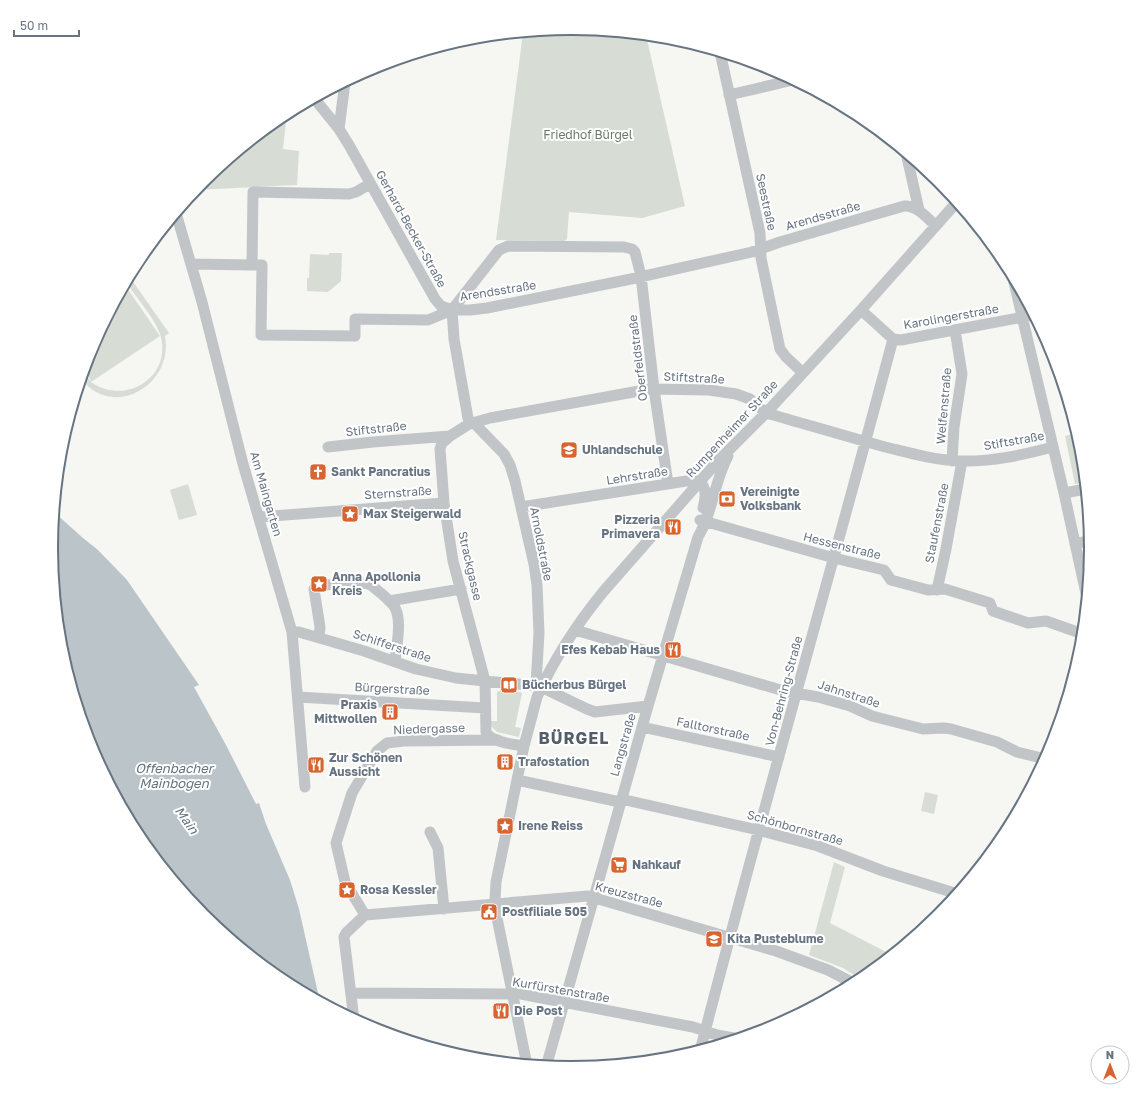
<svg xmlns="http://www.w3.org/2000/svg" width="1142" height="1097" viewBox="0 0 1142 1097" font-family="'Golos Text',sans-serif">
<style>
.green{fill:#d7ddd4}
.water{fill:#bbc5c9}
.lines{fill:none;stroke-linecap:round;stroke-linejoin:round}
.minor{stroke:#c1c5c8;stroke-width:11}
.labels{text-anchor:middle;stroke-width:4;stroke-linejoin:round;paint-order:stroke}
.park-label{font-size:12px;fill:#687a65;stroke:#fff}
.street-label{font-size:12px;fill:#677482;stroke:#fff}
.poi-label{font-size:12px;font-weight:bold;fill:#677482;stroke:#fff;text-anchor:start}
.water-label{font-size:13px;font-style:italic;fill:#63757f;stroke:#fff}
.district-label{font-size:16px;font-weight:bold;letter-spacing:1px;fill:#545e68;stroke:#fff}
.rim{fill:none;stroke:#677482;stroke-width:2}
</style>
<rect width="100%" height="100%" fill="#f6f6f3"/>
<path class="green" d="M571,28L646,35L685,206L642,218L569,212L567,239L564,241L496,240L523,33Z
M287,113L283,149L299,151L297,185L195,190L203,180Z
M329,253H342L341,281L328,292L307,291V278H309L310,254L329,255Z
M129,276L169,333L165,336C174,387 110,420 81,378L83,373L92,382L84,370L90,349L125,285L160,336L91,382C125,406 171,378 161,337C157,321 136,297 126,282Z
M1074,434L1075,436H1078L1082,447L1085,482L1075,484L1065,436Z
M188,484L197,515L179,520L170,490Z
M501,690L520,692L522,693L515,727L521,728L519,737L497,732L491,726V721H497V692Z
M925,792L938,795L934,814L921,811Z
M834,862L845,867L830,923L892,955L862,980L843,968L809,955Z"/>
<path class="water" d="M54,512L83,538L98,550L127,580L199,685L194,687L226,745L256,804L259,803L266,824L290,880L299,909L320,1002L282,981L203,916L138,837L90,747L60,650L51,548Z"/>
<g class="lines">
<path class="minor" d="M720,52L760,233L761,258L780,349L786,357L802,372
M729,95L793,80
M314,98L339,129L349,145L435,299L441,306L452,310L454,339L469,424
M339,129L345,82
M906,153L919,210
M176,213L202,302L243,464L292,632L305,787
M191,264L252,265L253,192L349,194L356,192L370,184
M252,265H262L261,335L355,336V319L428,320L452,310L499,250L508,246L624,247L632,249L635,252L641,276L654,389L668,484
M1012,274L1064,493L1087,598
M452,310H470L487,308L631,279L752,252L780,242L904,206C917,205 927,218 936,226
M861,310L893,339L901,340L1034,315
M473,422L504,454L510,465L515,481L534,564L537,585L539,633L536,685
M328,447L373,442L450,436L469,424L490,418L650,389L709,390L736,394L750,399L766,413C805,424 845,436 885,447C910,453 934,460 960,461C992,462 1022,455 1053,447
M952,461L954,427L962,374L955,330
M1064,493L1086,489
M521,507L693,480C708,483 706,496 703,508
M259,517L444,503
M700,520L834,558L884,570L891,580L928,590L945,589L990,603L993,611L1028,623L1046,621L1083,634
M1075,544L1091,540
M937,590L946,549L962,461
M389,601L461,589
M575,630L784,691L818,697L850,706L872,716L923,729L944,728L951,729L997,742L1017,752L1046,759
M292,632H299L364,651L416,669L456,678L485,681L453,561L444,503L440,449L442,443L450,436
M319,638L320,627L314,589L318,586C334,585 355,579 371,585C378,591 388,598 394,606C403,619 396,648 395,662
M298,697L485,708
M642,727L779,757
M524,746C513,744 492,743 486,732L485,681L539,686L587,709L595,712L648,706
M517,780L620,802
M621,799L758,830L818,846L883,871L958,894
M430,832L438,848L444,909
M365,915L345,882L336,843L352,793L377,751L387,743L404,741L498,740
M351,993L521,994L693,1027L717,1035L739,1039
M354,1020L344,937L346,933L365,915L588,896L776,951L828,970L855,984
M700,1051C761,813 830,577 893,339
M527,1065L497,918L495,900L496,882L524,746L537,697C554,659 577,624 603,592L717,462L766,413L861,310L957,202
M546,1067L648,706L698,537C713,512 714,482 728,456"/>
</g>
<defs>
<g id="school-square" transform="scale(0.9)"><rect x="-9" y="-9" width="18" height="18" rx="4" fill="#d86430" stroke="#fff"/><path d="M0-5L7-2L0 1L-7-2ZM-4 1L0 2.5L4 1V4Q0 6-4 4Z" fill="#fff"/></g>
<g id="church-square" transform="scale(0.9)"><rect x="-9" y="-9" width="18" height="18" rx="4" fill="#d86430" stroke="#fff"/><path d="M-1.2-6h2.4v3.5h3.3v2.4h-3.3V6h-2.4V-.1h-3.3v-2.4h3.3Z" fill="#fff"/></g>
<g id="bank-square" transform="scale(0.9)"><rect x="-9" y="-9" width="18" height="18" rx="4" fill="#d86430" stroke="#fff"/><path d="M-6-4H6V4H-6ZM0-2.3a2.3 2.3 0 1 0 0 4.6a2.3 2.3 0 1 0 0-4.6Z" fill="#fff"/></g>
<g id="sight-square" transform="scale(0.9)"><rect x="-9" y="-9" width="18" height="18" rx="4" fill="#d86430" stroke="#fff"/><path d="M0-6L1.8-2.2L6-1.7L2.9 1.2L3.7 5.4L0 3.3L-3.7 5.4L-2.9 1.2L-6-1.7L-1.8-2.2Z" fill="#fff"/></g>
<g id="restaurant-square" transform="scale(0.9)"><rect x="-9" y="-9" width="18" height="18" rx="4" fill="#d86430" stroke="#fff"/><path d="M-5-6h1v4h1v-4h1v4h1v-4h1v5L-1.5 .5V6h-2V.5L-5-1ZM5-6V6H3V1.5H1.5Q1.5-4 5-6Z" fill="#fff"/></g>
<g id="library-square" transform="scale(0.9)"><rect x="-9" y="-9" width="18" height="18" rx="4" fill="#d86430" stroke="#fff"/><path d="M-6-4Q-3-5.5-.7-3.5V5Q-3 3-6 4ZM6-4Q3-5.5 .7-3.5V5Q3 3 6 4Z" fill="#fff"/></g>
<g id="building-square" transform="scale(0.9)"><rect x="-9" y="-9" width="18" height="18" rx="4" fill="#d86430" stroke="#fff"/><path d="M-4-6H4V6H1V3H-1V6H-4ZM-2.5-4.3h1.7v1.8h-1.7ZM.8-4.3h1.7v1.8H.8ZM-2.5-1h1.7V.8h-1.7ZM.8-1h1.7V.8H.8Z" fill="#fff"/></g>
<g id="supermarket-square" transform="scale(0.9)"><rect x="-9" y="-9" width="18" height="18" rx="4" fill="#d86430" stroke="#fff"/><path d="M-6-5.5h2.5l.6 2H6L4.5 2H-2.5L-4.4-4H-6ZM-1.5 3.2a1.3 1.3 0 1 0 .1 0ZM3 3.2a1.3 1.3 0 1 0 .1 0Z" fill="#fff"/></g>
<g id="civic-square" transform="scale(0.9)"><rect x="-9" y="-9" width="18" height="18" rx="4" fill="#d86430" stroke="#fff"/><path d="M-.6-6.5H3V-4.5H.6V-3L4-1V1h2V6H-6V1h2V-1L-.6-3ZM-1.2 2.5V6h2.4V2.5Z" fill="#fff"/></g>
</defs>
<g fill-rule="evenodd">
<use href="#school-square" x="569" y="450"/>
<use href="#church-square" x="318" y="472"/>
<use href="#bank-square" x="727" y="499"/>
<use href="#sight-square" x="350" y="514"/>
<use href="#restaurant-square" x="673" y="527"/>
<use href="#sight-square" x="319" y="584"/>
<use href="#restaurant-square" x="673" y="650"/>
<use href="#library-square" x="509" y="685"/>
<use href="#building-square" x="390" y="712"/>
<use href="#building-square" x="505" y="762"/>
<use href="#restaurant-square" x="316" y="765"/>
<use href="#sight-square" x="505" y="826"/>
<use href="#supermarket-square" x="619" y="865"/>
<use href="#sight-square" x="347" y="890"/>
<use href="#civic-square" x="489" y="912"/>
<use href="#school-square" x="714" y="939"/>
<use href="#restaurant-square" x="501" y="1011"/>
</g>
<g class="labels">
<g class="park-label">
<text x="588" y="139">Friedhof Bürgel</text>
</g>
<g class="street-label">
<text transform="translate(766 202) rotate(78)" y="4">Seestraße</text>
<text transform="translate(823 216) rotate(-16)" y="4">Arendsstraße</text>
<text transform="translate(411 229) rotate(61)" y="4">Gerhard-Becker-Straße</text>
<text transform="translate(498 291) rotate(-9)" y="4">Arendsstraße</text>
<text transform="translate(951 317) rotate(-10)" y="4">Karolingerstraße</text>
<text transform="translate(638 358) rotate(-97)" y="4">Oberfeldstraße</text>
<text transform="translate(694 378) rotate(3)" y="4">Stiftstraße</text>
<text transform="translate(944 406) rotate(-85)" y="4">Welfenstraße</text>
<text transform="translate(376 429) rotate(-6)" y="4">Stiftstraße</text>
<text transform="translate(732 429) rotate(-47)" y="4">Rumpenheimer Straße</text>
<text transform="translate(1014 441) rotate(-10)" y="4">Stiftstraße</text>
<text transform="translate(637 476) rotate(-9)" y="4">Lehrstraße</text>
<text transform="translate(398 493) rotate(-4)" y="4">Sternstraße</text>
<text transform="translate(266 494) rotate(74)" y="4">Am Maingarten</text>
<text transform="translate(937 523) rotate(-79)" y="4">Staufenstraße</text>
<text transform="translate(541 544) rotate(79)" y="4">Arnoldstraße</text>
<text transform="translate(842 546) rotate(14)" y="4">Hessenstraße</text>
<text transform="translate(470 566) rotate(77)" y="4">Strackgasse</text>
<text transform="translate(392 646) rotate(18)" y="4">Schifferstraße</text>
<text transform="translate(392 689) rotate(3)" y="4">Bürgerstraße</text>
<text transform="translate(784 691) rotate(-75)" y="4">Von-Behring-Straße</text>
<text transform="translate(849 694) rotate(18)" y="4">Jahnstraße</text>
<text transform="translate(429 729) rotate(-2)" y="4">Niedergasse</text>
<text transform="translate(713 729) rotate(12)" y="4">Falltorstraße</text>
<text transform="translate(623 745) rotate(-74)" y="4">Langstraße</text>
<text transform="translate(795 828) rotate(16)" y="4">Schönbornstraße</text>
<text transform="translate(629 895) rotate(15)" y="4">Kreuzstraße</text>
<text transform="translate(561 990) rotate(10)" y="4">Kurfürstenstraße</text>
</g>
<g class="poi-label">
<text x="582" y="454">Uhlandschule</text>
<text x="331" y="476">Sankt Pancratius</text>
<text x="740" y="496">Vereinigte<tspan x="740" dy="14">Volksbank</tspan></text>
<text x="363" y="518">Max Steigerwald</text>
<text x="660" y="524" text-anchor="end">Pizzeria<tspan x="660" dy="14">Primavera</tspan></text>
<text x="332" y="581">Anna Apollonia<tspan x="332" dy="14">Kreis</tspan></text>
<text x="660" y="654" text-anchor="end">Efes Kebab Haus</text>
<text x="522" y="689">Bücherbus Bürgel</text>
<text x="377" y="709" text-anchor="end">Praxis<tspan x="377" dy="14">Mittwollen</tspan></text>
<text x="329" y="762">Zur Schönen<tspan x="329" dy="14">Aussicht</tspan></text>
<text x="518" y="766">Trafostation</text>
<text x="518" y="830">Irene Reiss</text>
<text x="632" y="869">Nahkauf</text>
<text x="360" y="894">Rosa Kessler</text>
<text x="502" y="916">Postfiliale 505</text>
<text x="727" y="943">Kita Pusteblume</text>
<text x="514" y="1015">Die Post</text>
</g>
<g class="water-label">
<text x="174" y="773">Offenbacher<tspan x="174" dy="15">Mainbogen</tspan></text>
<text transform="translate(187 820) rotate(55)" y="5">Main</text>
</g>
<g class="district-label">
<text x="574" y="744">BÜRGEL</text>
</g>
</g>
<path d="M0 0H1142V1097H0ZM58 548a513 513 0 1 1 1026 0a513 513 0 1 1-1026 0Z" fill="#fff" fill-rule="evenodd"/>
<path class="rim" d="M58 548a513 513 0 1 1 1026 0a513 513 0 1 1-1026 0Z"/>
<g transform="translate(1110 1065)"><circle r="19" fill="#ffffff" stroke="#c2c7cd"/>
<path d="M0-3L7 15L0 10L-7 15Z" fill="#d86430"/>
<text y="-6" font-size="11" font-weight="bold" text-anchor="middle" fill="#677482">N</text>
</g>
<path d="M14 30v6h65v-6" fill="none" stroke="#677482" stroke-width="2"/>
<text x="20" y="30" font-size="12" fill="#677482" stroke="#ffffff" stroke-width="3" paint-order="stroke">50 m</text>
</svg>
